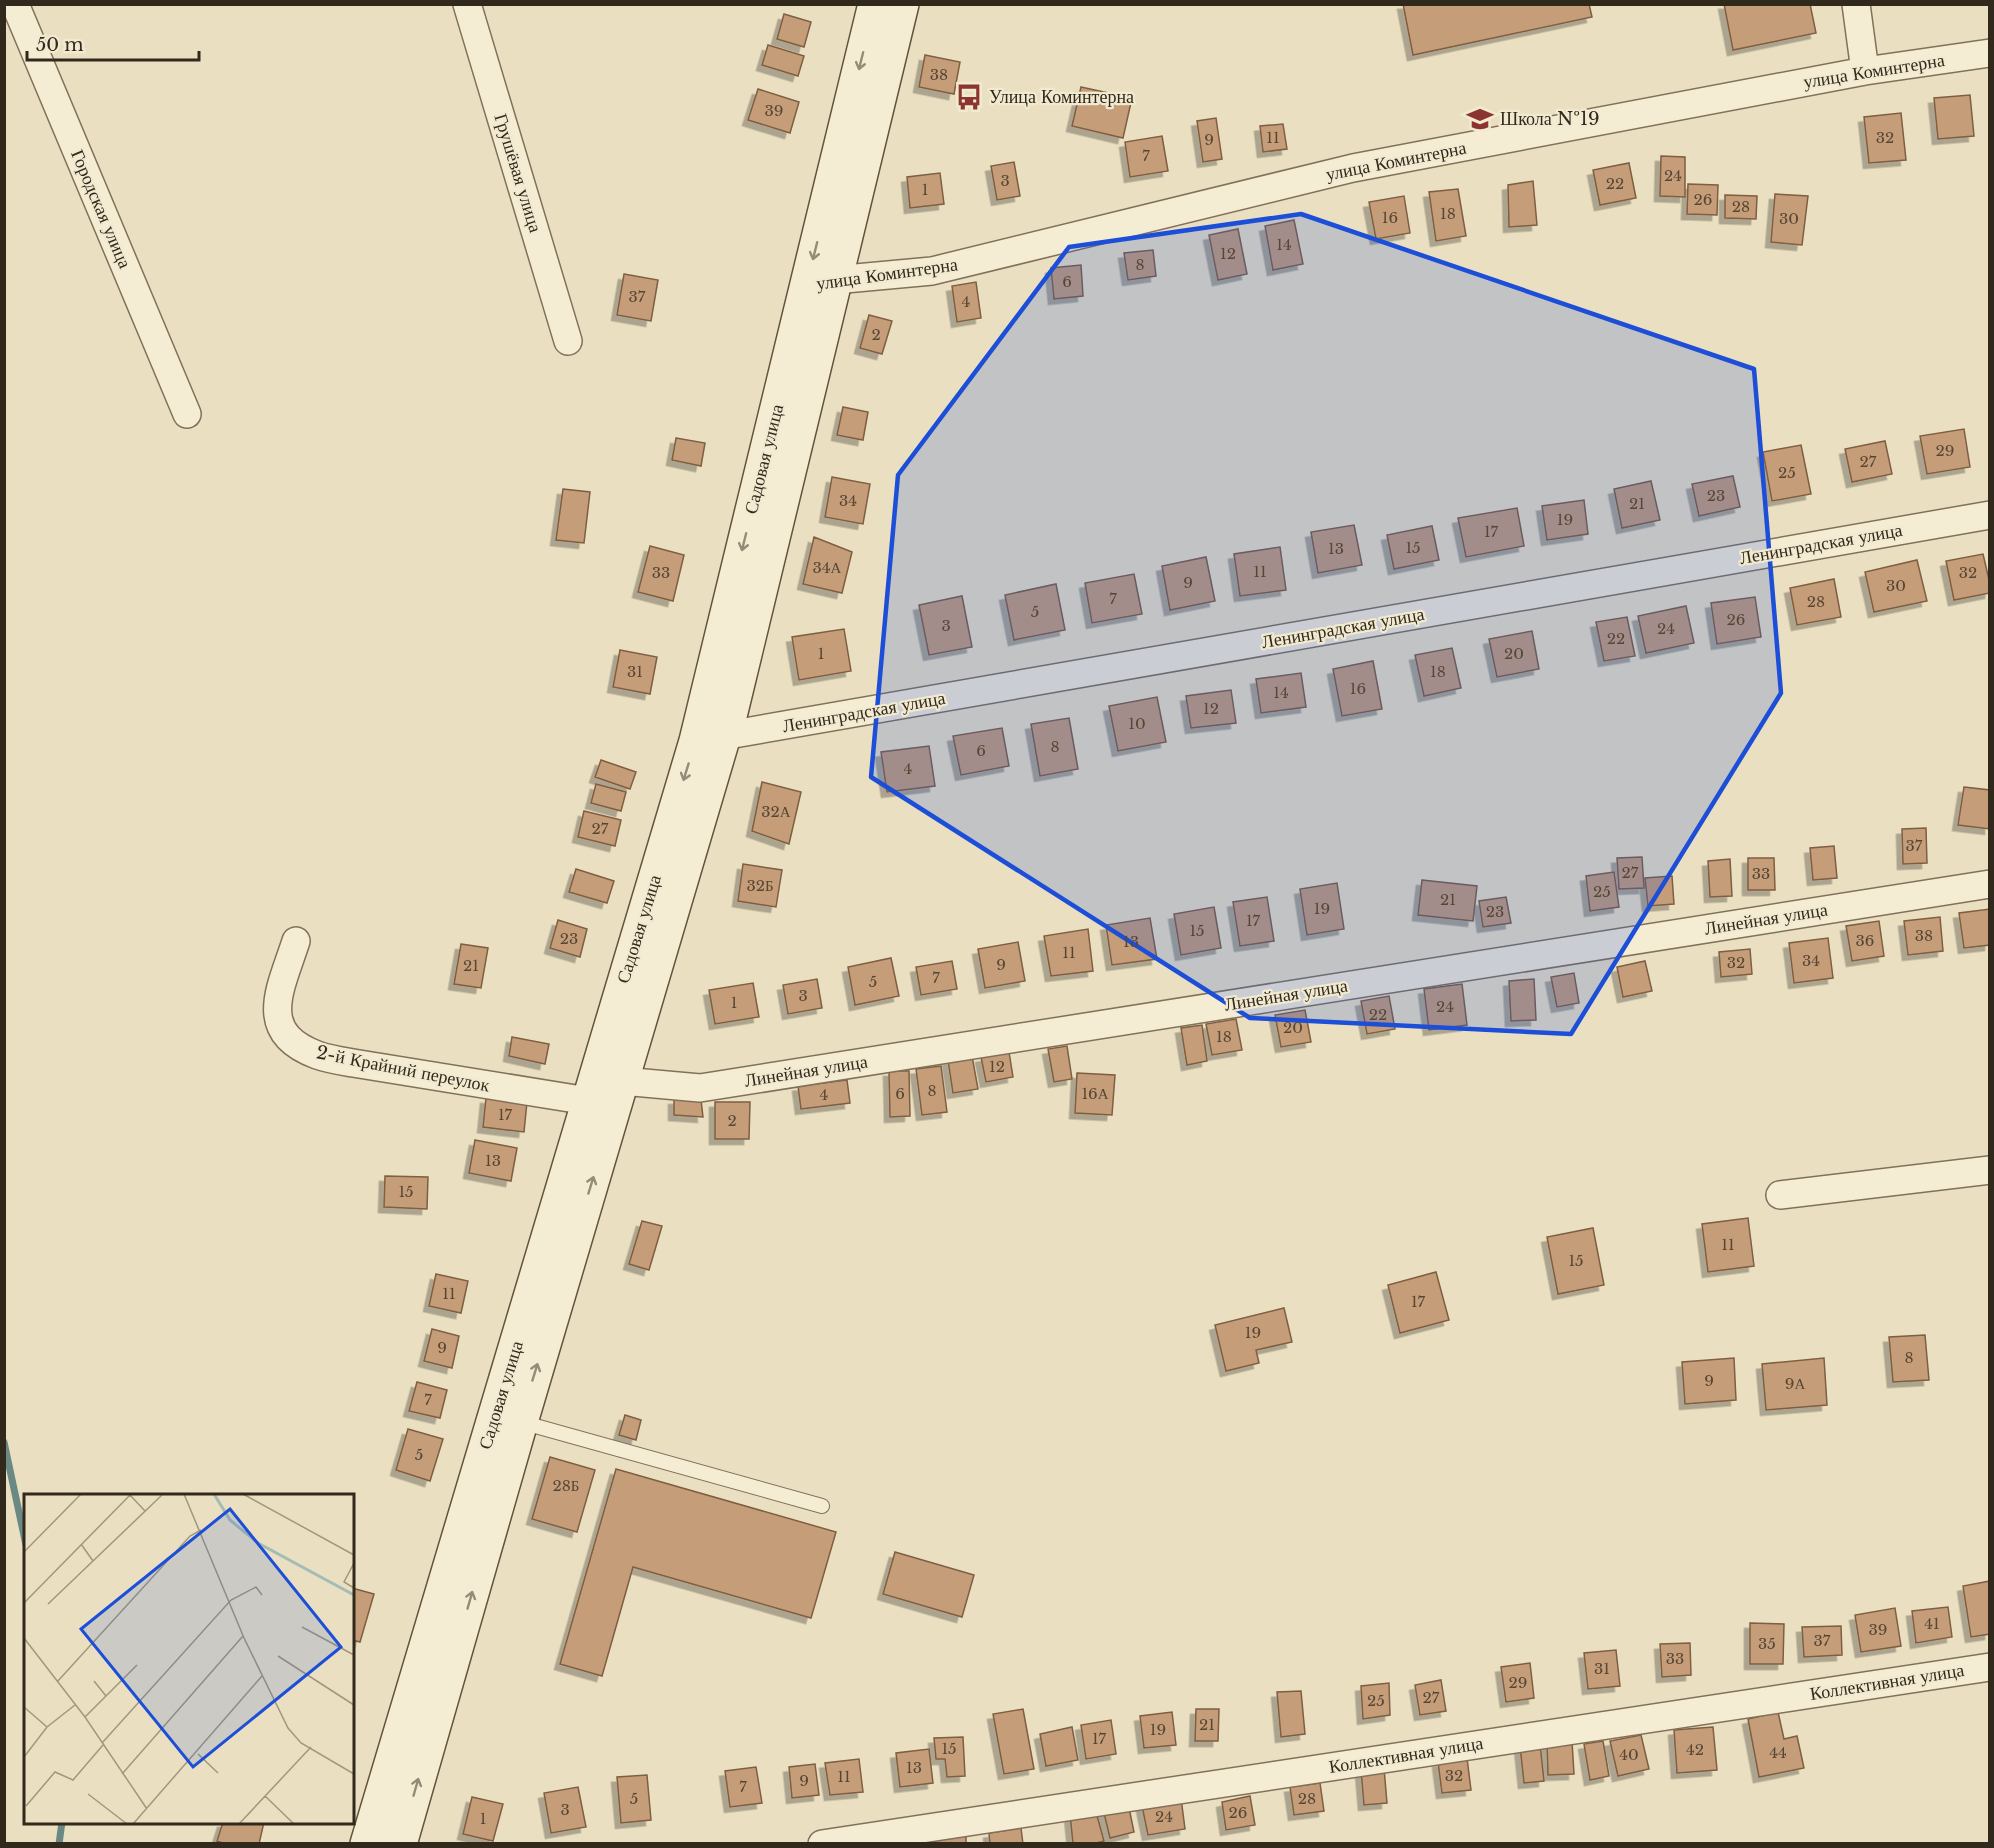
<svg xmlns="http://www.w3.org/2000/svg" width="1994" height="1848" viewBox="0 0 1994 1848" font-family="'Libre Baskerville',serif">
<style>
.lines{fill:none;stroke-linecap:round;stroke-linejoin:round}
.stream{stroke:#6b8984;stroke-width:7}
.building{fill:#c59d79;stroke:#7f5e42;stroke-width:1.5;filter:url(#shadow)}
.lane-casing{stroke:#82715a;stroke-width:16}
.street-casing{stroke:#82715a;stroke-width:30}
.secondary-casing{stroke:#63533d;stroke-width:36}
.lane{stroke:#f5edd3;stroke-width:14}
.street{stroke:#f5edd3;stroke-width:27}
.secondary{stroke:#f5edd3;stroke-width:33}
.oneway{stroke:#948b78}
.marked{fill:#1d4ed8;fill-opacity:0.2;stroke:#1d4ed8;stroke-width:4.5;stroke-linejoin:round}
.labels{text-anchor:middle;stroke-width:4.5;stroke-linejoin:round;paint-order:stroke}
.number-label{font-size:15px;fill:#574634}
.street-label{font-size:18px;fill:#32291d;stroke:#f2ead0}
.poi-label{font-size:18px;fill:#32291d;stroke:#f2ead0;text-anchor:start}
.inset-river{fill:none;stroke:#a3bcb6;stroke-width:3}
.inset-road{fill:none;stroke:#a0977f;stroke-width:1.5}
.view{fill:#1d4ed8;fill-opacity:0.15;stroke:#1d4ed8;stroke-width:3}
.inset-edge{fill:none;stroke:#32291d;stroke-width:3}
</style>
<defs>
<filter id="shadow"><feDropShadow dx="-5.5" dy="5.5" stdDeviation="0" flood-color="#0004"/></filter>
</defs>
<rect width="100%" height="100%" fill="#eae0c1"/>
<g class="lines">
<path class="stream" d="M4,1442L26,1545
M59,1844L62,1822"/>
</g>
<path class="building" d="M1403,4H1589L1592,17L1413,55Z
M1724,4H1810L1816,33L1733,50Z
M784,14L811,22L804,47L777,39Z
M768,45L804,56L798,76L762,65Z
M925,55L960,62L954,94L919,87Z
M1081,87L1132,98L1123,138L1072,126Z
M758,89L799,102L790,133L748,120Z
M1970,95L1974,136L1938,139L1934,98Z
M1901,113L1906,160L1869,163L1864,117Z
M1216,118L1222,159L1203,162L1197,121Z
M1283,124L1287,149L1263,152L1260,126Z
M1162,136L1168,171L1130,177L1125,142Z
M1661,156L1685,157V197L1660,196Z
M1014,162L1020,196L997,200L991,166Z
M1629,163L1636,198L1600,205L1593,170Z
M940,173L944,204L910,208L907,177Z
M1533,181L1537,225L1509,227L1508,185Z
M1688,184L1718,185L1717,215L1687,214Z
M1458,189L1466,236L1436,241L1429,192Z
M1775,194L1808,196L1802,245L1771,242Z
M1725,195L1757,196L1756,219L1725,218Z
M1404,196L1410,233L1376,239L1369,202Z
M1294,220L1303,264L1273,270L1265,226Z
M1238,229L1247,274L1218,280L1209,235Z
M1153,250L1156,276L1128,280L1124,253Z
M1081,265L1083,296L1054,299L1051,268Z
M624,274L658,280L651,321L617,315Z
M976,282L981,318L957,322L952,286Z
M869,315L892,321L882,354L860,348Z
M843,407L868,412L863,440L837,435Z
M1964,429L1970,467L1927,474L1920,436Z
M676,438L705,443L701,466L672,460Z
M1885,441L1892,474L1852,482L1845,449Z
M1801,445L1811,494L1772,501L1763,452Z
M1733,476L1740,507L1699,516L1692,484Z
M832,477L870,484L863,524L825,517Z
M1651,481L1660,520L1622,528L1614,489Z
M563,489L590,492L584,543L556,540Z
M1584,500L1588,534L1547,540L1542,506Z
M1517,508L1524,546L1466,557L1458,518Z
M1354,525L1362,565L1318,573L1311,532Z
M1432,526L1439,560L1394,569L1387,535Z
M814,537L852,552L842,593L803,584Z
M650,546L684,555L673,601L638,592Z
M1280,547L1286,590L1240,596L1234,554Z
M1983,554L1990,584V593L1954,600L1946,561Z
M1206,557L1215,601L1170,610L1162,566Z
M1917,560L1927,601L1874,612L1865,572Z
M1134,574L1142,614L1092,623L1085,583Z
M1834,579L1841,617L1797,625L1790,588Z
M1056,584L1065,630L1014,640L1005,595Z
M962,596L972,647L929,655L919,605Z
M1755,597L1761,637L1717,644L1711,603Z
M1686,606L1694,643L1646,653L1638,616Z
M1627,617L1635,656L1604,661L1596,622Z
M844,629L851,671L799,680L792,637Z
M1532,631L1539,669L1497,677L1489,639Z
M1452,648L1461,688L1424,696L1415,655Z
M620,650L657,657L650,694L613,687Z
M1373,661L1382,709L1342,716L1333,669Z
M1301,673L1306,707L1261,713L1256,679Z
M1231,690L1236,723L1191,728L1186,696Z
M1157,697L1166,742L1118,751L1109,706Z
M1069,718L1078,769L1040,776L1031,724Z
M1002,728L1009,766L961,775L953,736Z
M929,746L935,786L887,792L881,752Z
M601,760L636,772L630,789L595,777Z
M762,782L801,792L789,844L752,831Z
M596,784L626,792L621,811L591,803Z
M1964,787L1990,790V829L1958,825Z
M584,811L621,820L615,846L578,837Z
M1926,828L1927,863L1903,864L1902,829Z
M1834,846L1837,878L1813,880L1810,848Z
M1642,857L1644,888L1619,889L1617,858Z
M1748,858H1774L1775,890H1748Z
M1730,859L1732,896L1710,897L1708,861Z
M743,864L782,870L776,907L738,901Z
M576,869L614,881L607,903L569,892Z
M1614,872L1619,907L1590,911L1586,876Z
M1672,876L1674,904L1648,906L1645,878Z
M1422,880L1477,886L1473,921L1418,915Z
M1337,883L1344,929L1307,935L1300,889Z
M1267,897L1274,941L1240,946L1233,902Z
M1506,897L1511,923L1483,927L1479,901Z
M1214,907L1221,948L1181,955L1174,914Z
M1990,909V945L1964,948L1959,913Z
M1940,917L1943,951L1908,955L1904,921Z
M1150,918L1157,959L1112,965L1106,925Z
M558,920L587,929L580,957L550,948Z
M1879,921L1884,956L1852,961L1846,926Z
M1088,929L1093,971L1051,976L1044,936Z
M1828,938L1833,978L1794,983L1789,943Z
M1018,942L1025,981L985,988L978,949Z
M461,944L488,948L481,988L454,984Z
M1750,949L1752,974L1721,977L1719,952Z
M891,958L899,996L855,1005L848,967Z
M952,961L957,989L921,995L916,967Z
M1645,961L1652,991L1623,997L1617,967Z
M1574,973L1579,1003L1557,1007L1551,977Z
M817,979L822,1008L788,1014L783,985Z
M1534,979L1536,1020L1511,1021L1509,981Z
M753,983L759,1017L715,1024L709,990Z
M1462,984L1467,1025L1429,1030L1424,989Z
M1389,996L1395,1029L1367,1034L1361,1001Z
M1305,1010L1311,1042L1281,1047L1275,1015Z
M1236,1019L1242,1050L1212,1055L1206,1024Z
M1202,1025L1207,1061L1187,1065L1181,1028Z
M512,1037L549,1044L545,1064L509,1056Z
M1067,1046L1072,1079L1054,1082L1048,1049Z
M1009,1052L1013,1077L986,1082L981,1057Z
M972,1056L978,1089L953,1093L948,1060Z
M941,1066L947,1112L922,1115L916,1069Z
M889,1071H909L910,1116L890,1117Z
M1077,1073L1115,1075L1112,1115L1075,1113Z
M847,1080L850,1103L801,1109L798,1086Z
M486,1098L527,1102L524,1132L483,1127Z
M674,1099L701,1100L703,1117L674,1115Z
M715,1102H750L749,1139H715Z
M475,1140L517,1148L511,1181L469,1173Z
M385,1176L428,1177L427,1209L384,1207Z
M1748,1218L1754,1266L1708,1272L1702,1224Z
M642,1221L662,1226L649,1270L629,1264Z
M1593,1228L1604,1285L1558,1294L1547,1237Z
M1436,1272L1449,1320L1400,1333L1388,1285Z
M436,1274L468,1281L461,1313L429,1306Z
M1284,1308L1292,1342L1256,1350L1259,1363L1226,1371L1215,1325Z
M432,1329L459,1336L452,1368L424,1361Z
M1925,1335L1929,1380L1893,1382L1889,1337Z
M1734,1358L1736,1400L1685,1404L1682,1362Z
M1824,1358L1827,1405L1766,1410L1762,1364Z
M417,1382L447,1390L440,1418L409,1411Z
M625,1415L641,1420L636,1440L619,1435Z
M408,1429L443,1439L430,1481L396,1470Z
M550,1457L595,1470L577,1532L532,1519Z
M616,1469L836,1532L811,1618L633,1567L602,1676L560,1664Z
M895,1552L974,1575L962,1617L883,1594Z
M1990,1581V1634L1971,1637L1963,1586Z
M352,1588L374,1594L360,1642L352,1640Z
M1948,1607L1952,1637L1916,1643L1912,1611Z
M1895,1608L1901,1646L1861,1652L1855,1615Z
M1750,1623L1784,1624L1783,1664H1750Z
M1841,1626L1842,1655L1804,1657L1802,1627Z
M1690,1643L1691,1675L1662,1677L1660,1644Z
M1616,1650L1620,1686L1588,1689L1584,1653Z
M1530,1663L1534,1698L1506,1702L1501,1667Z
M1441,1680L1446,1711L1420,1715L1415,1685Z
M1389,1683L1390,1715L1363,1719L1361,1686Z
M1301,1691L1305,1734L1281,1737L1277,1692Z
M1023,1709L1034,1769L1004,1774L993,1714Z
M1196,1709H1219L1218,1741H1195Z
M1172,1712L1176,1745L1144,1748L1140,1716Z
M1778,1712L1784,1739L1797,1736L1804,1768L1759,1777L1748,1719Z
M1111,1720L1116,1754L1086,1759L1081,1725Z
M1072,1727L1078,1760L1046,1766L1040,1734Z
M1713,1727L1717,1770L1677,1773L1674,1730Z
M1641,1735L1649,1769L1618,1776L1610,1741Z
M963,1737L965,1776L947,1777L945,1759H936L934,1738Z
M1572,1741L1574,1774L1548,1775L1547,1743Z
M1603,1741L1609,1776L1590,1780L1584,1744Z
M1540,1744L1544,1781L1524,1783L1520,1746Z
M929,1749L933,1783L900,1787L896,1753Z
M1467,1758L1471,1790L1442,1793L1438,1762Z
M859,1759L863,1792L830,1795L825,1763Z
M815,1764L819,1795L792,1798L789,1767Z
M756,1767L762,1803L730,1807L725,1771Z
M1384,1768L1387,1803L1364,1805L1361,1770Z
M647,1775L651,1820L621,1823L617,1777Z
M1320,1783L1324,1811L1294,1815L1290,1787Z
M578,1787L586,1827L551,1833L544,1793Z
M1250,1796L1255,1825L1226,1830L1222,1802Z
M472,1797L503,1804L493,1841L463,1834Z
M1181,1798L1185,1829L1148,1835L1142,1806Z
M1128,1803L1134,1832L1110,1838L1103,1809Z
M1096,1812L1104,1841L1093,1844H1073L1070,1814Z
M223,1822H264L259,1844H225L217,1841Z
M1021,1828L1023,1844H990L989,1833Z
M933,1836H966V1844H933Z"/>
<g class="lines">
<g class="lane-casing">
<path id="lane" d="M521,1422L822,1506"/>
</g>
<g class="street-casing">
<path id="street" d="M15,4L187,414
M467,4L568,341
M1856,4L1865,71
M817,283L834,280L932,271L1353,168L1865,71L1990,53
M705,739L1990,515
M296,941C281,988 255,1032 317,1055C328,1059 341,1061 353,1063L588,1101L622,1081L700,1088L1990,884
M1780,1195L1990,1170
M822,1844L1990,1667"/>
</g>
<g class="secondary-casing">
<path id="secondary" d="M367,1844L696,741L875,4
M400,1844L521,1422L731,712L902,4"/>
</g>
<use href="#lane" class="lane"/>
<use href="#street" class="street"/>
<use href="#secondary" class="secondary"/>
</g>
<defs><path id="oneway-shaft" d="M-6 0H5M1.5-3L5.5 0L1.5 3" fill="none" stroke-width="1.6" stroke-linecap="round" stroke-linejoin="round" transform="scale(1.5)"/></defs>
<g class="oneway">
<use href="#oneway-shaft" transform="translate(861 61) rotate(104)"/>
<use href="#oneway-shaft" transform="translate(815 251) rotate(104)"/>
<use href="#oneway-shaft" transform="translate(744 542) rotate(104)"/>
<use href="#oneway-shaft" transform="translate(686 772) rotate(107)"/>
<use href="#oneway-shaft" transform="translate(591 1185) rotate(-73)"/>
<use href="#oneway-shaft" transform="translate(535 1372) rotate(-73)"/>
<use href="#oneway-shaft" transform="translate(470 1600) rotate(-74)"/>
<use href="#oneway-shaft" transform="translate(416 1787) rotate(-74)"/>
</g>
<path class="marked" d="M1301,214L1754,369L1781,693L1571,1034L1250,1018L871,777L898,475L1069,247Z"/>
<defs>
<g id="bus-bare" transform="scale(2.07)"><path d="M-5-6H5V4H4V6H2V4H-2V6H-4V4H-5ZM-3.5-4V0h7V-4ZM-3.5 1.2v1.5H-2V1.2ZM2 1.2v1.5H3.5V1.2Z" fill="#8c342f" stroke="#f2ead0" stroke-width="2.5" paint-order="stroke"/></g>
<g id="school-bare" transform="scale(2.07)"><path d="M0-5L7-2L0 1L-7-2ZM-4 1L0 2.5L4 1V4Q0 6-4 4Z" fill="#8c342f" stroke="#f2ead0" stroke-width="2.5" paint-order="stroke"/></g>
</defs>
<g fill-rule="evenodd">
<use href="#bus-bare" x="969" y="97"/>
<use href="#school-bare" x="1480" y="119"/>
</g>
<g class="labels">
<g class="number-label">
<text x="939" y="80">38</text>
<text x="774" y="116">39</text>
<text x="1273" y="143">11</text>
<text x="1885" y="143">32</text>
<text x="1209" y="145">9</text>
<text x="1146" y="161">7</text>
<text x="1673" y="181">24</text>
<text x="1005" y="186">3</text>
<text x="1615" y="189">22</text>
<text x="925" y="195">1</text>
<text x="1703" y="205">26</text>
<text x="1741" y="212">28</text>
<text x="1448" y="219">18</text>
<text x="1390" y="223">16</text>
<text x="1789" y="224">30</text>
<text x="1284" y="250">14</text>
<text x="1228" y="259">12</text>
<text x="1140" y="270">8</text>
<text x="1067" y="287">6</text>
<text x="637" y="302">37</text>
<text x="966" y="307">4</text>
<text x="876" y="340">2</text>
<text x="1945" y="456">29</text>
<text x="1868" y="467">27</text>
<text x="1787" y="478">25</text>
<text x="1716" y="501">23</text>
<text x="848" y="506">34</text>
<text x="1637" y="509">21</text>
<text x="1565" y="525">19</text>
<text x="1491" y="537">17</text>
<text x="1413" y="553">15</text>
<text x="1336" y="554">13</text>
<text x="827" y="573">34А</text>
<text x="1260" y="577">11</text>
<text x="661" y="578">33</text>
<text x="1968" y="578">32</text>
<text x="1188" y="588">9</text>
<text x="1896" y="591">30</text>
<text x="1113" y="604">7</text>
<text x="1816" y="607">28</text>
<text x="1035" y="617">5</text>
<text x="1736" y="625">26</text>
<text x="946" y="631">3</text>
<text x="1666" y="634">24</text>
<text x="1616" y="644">22</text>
<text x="821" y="659">1</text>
<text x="1514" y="659">20</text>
<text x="635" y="677">31</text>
<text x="1438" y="677">18</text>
<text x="1358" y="694">16</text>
<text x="1281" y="698">14</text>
<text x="1211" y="714">12</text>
<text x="1137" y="729">10</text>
<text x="1055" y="752">8</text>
<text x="981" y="756">6</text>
<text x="908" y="774">4</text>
<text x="776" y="817">32А</text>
<text x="600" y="834">27</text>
<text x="1914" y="851">37</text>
<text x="1630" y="878">27</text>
<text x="1761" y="879">33</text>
<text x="760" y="891">32Б</text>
<text x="1602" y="897">25</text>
<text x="1448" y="905">21</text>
<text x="1322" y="914">19</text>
<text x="1495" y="917">23</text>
<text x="1253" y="926">17</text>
<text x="1197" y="936">15</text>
<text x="1924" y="941">38</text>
<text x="569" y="944">23</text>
<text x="1865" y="946">36</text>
<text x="1131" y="947">13</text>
<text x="1069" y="958">11</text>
<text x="1811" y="966">34</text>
<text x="1736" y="968">32</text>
<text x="1001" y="970">9</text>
<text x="471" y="971">21</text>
<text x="936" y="983">7</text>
<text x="873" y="987">5</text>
<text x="803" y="1001">3</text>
<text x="734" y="1008">1</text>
<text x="1445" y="1012">24</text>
<text x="1378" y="1020">22</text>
<text x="1293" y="1033">20</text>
<text x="1224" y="1042">18</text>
<text x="997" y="1072">12</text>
<text x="932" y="1096">8</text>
<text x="900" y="1099">6</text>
<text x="1095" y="1099">16А</text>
<text x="824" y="1100">4</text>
<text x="505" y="1120">17</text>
<text x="732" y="1126">2</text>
<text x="493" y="1166">13</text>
<text x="406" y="1197">15</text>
<text x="1728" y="1250">11</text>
<text x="1576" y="1266">15</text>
<text x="449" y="1299">11</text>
<text x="1418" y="1307">17</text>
<text x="1253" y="1338">19</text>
<text x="442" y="1353">9</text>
<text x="1909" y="1363">8</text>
<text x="1709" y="1386">9</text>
<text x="1795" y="1389">9А</text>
<text x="428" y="1405">7</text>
<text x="419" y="1460">5</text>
<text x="566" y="1491">28Б</text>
<text x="1932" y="1629">41</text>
<text x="1878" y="1635">39</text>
<text x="1822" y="1646">37</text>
<text x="1767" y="1649">35</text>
<text x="1675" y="1664">33</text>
<text x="1602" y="1674">31</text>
<text x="1518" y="1688">29</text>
<text x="1431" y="1703">27</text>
<text x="1376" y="1706">25</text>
<text x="1207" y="1730">21</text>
<text x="1158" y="1735">19</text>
<text x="1099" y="1744">17</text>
<text x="949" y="1754">15</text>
<text x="1695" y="1755">42</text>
<text x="1778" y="1758">44</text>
<text x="1629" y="1760">40</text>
<text x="914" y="1773">13</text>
<text x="1454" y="1781">32</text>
<text x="844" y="1782">11</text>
<text x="804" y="1786">9</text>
<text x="743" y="1792">7</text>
<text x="634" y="1804">5</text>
<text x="1307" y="1804">28</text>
<text x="565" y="1815">3</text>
<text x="1238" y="1818">26</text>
<text x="1164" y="1822">24</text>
<text x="483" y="1824">1</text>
</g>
<g class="street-label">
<text transform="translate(1874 71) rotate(-9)" y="6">улица Коминтерна</text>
<text transform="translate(1396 161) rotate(-11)" y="6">улица Коминтерна</text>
<text transform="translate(518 173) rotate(73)" y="6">Грушёвая улица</text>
<text transform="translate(101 209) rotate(67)" y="6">Городская улица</text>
<text transform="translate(887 274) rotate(-8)" y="6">улица Коминтерна</text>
<text transform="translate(764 459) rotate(-76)" y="6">Садовая улица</text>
<text transform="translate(1821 544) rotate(-10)" y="6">Ленинградская улица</text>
<text transform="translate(1343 628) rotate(-10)" y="6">Ленинградская улица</text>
<text transform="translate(864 712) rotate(-10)" y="6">Ленинградская улица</text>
<text transform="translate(1766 919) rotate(-9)" y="6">Линейная улица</text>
<text transform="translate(639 929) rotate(-73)" y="6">Садовая улица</text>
<text transform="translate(1286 995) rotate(-9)" y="6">Линейная улица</text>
<text transform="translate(403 1069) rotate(11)" y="6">2-й Крайний переулок</text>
<text transform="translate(806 1071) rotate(-9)" y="6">Линейная улица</text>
<text transform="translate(501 1395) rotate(-73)" y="6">Садовая улица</text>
<text transform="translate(1887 1682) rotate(-9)" y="6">Коллективная улица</text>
<text transform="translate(1406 1755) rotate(-9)" y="6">Коллективная улица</text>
</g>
<g class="poi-label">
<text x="989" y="103">Улица Коминтерна</text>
<text x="1500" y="125">Школа №19</text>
</g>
</g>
<g transform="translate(24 1494)">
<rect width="330" height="330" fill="#eae0c1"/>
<path class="inset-river" d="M190,0L206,26L234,49L330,101"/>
<path class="inset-road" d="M160,0L220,144L264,234L277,249L330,280M219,0L330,61M106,1L121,17M57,50L69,67M0,58L57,0M330,69L320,88L330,94M0,109L107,0M24,110L138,1M278,133L330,161M0,144L61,223L123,315M254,162L330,211M70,187L82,202M33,188L166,42L177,36M0,213L23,233M61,223L113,171M78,249L207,106L232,93L238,101M174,260L194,279M0,263L23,233L51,211M98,280L219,142M64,300L103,330M241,302L270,330M2,312L31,278L49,286L79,251M109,330L238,182M215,330L287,253"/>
<path class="view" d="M206,15L317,153L169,273L57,135Z"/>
<rect width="330" height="330" class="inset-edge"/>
</g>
<rect width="1994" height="1848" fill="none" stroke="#32291d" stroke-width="12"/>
<path d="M27 51v9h172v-9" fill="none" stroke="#32291d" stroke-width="3"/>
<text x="36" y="51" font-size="18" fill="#32291d" stroke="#f2ead0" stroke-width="4.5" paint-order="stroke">50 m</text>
</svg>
